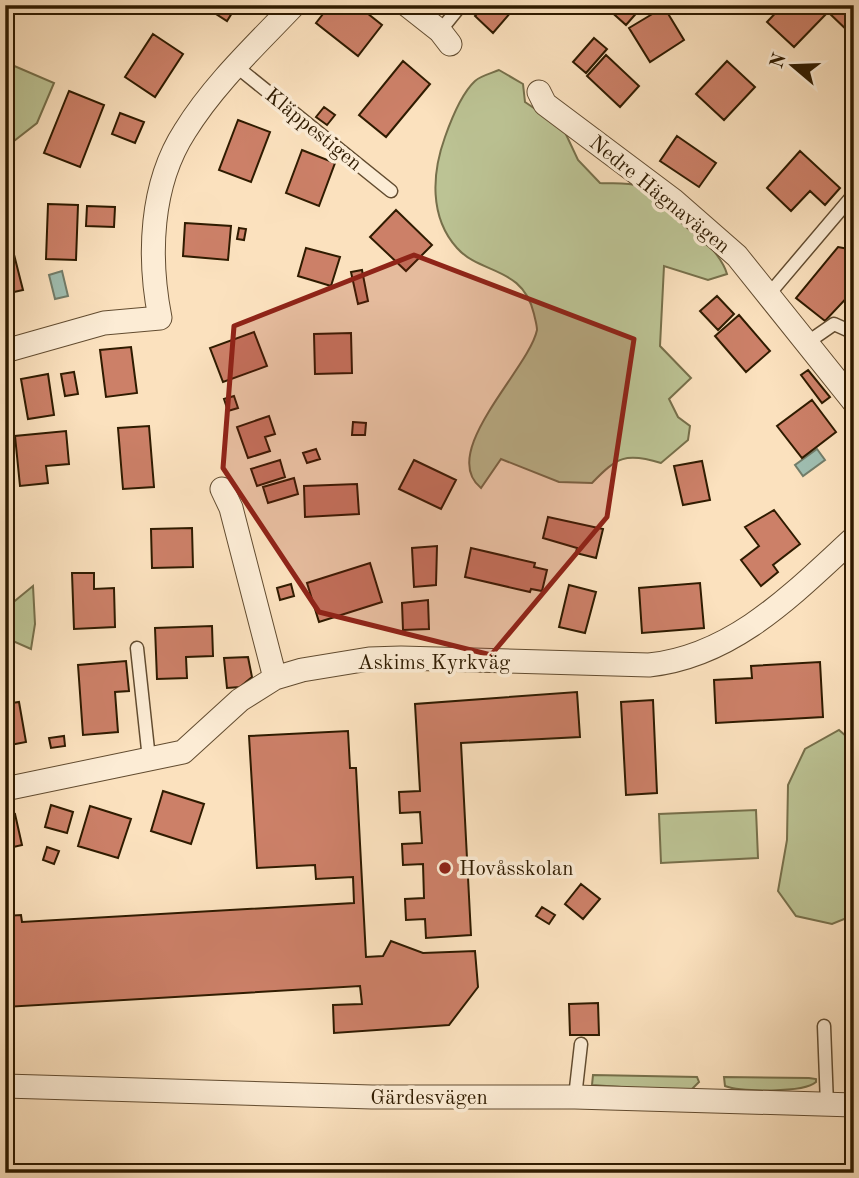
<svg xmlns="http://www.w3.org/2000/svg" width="859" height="1178" viewBox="0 0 859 1178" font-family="'Old Standard TT',serif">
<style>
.green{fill:#bcc394;stroke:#766f4a;stroke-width:2}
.water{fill:#9fbeb1;stroke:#727d6a;stroke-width:2}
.building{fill:#cc8068;stroke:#2f1b00;stroke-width:2}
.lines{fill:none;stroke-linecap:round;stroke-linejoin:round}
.lane-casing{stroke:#624c30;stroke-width:15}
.street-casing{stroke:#624c30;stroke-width:25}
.lane{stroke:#fcecd5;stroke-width:12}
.street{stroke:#fcecd5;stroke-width:23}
.marked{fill:#8f2418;fill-opacity:0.2;stroke:#8f2418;stroke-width:5;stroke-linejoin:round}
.poi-dot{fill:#8f2418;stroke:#fcecd5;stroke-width:2.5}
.labels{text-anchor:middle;stroke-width:7;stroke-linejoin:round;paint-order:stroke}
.street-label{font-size:21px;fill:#2f1b00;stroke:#fcecd5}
.poi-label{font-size:21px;fill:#2f1b00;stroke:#fcecd5;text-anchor:start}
</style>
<rect width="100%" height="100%" fill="#fbe1be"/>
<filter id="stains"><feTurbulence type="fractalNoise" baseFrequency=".00286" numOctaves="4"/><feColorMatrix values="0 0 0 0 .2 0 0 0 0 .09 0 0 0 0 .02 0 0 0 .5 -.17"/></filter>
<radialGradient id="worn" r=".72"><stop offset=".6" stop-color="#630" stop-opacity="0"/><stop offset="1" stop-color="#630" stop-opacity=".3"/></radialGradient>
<path class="green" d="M5,62L54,83L37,123L5,148Z
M499,70L523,84L525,102L563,128L578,160L600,183C612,184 628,182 639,186C664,196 720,249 727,274L708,280L664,266L660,346L691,378L669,399L678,417L690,426L688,440L661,463C626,452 617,457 592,483L559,482L501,459L481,488C437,453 529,369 537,330C537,325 535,319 534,314C523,266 481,275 457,248C429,217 432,173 445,137C451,120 461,94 475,81C480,76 492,73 499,70Z
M33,586L35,624L31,649L13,641L5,655V609Z
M839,730L854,743V915L832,924L796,916L778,891L787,840L788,785L805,749Z
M756,810L758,858L661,863L659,814Z
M593,1075L697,1077L699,1082L692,1089L665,1090L592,1085Z
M724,1077L809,1078L816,1079V1082C804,1093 741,1092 725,1086Z"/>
<path class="water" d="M62,271L68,296L55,299L49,275Z
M817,449L825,460L803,476L795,465Z"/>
<path class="building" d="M202,5H237L227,21Z
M330,5H357L382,25L358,56L316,23Z
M485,5H503L511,12L493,33L475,16Z
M536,5H577V6L538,13Z
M609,5H636L640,9L626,25L607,8Z
M783,5H854V31L851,34L828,12L794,47L767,22Z
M664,7L684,40L650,62L629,28Z
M153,34L183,54L155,97L125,77Z
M594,38L607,49L586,73L573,62Z
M606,55L639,86L620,107L587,76Z
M403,61L430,84L386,137L359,115Z
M727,61L755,87L724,120L696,94Z
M69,91L104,105L80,167L44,153Z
M324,107L335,115L327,125L316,117Z
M120,113L144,122L135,143L112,134Z
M238,120L270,132L251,182L219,170Z
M677,136L716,163L699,187L660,161Z
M302,150L335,163L319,206L286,193Z
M800,151L840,188L825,205L810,191L791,211L767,188Z
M48,204L78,205L76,260L46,259Z
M87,206L115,207L114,227L86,226Z
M396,210L432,245L406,271L370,237Z
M185,223L231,226L228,260L183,256Z
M239,228L246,229L244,240L237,239Z
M8,231L23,290L5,294V232Z
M838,247L854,250V290L825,321L796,298Z
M306,248L340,257L331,286L298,276Z
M362,270L368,301L358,304L351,272Z
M717,296L734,314L718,330L700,311Z
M739,315L770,351L746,372L715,336Z
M254,332L267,366L223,382L210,348Z
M351,333L352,373L315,374L314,334Z
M131,347L137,393L106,397L100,350Z
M808,370L830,397L822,403L801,375Z
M74,372L78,394L65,396L61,374Z
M48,374L54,415L28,419L21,379Z
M234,396L238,408L228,411L224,399Z
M812,400L836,432L802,458L777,426Z
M269,416L275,434L265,437L270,451L248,458L237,427Z
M353,422L366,423L365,435H352Z
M149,426L154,487L123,489L118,428Z
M66,431L69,464L46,466L48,483L20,486L15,436Z
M316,449L320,459L307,463L303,453Z
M280,460L285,477L257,486L251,469Z
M414,460L456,480L441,509L399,489Z
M702,461L710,500L683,505L674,466Z
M294,478L298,494L268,503L263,487Z
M357,484L359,514L305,517L304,486Z
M774,510L800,544L773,565L778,572L761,586L741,560L759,546L745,527Z
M548,517L603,529L596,558L576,553L577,548L543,538Z
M192,528L193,567L152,568L151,529Z
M437,546L436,585L414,587L412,548Z
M471,548L535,563L534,567L547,570L542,591L531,589L530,592L465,577Z
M370,563L382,602L319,622L307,583Z
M72,573H94V589L114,588L115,627L74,629Z
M700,583L704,628L642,633L639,588Z
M291,584L294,596L280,600L277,588Z
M569,585L596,592L585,633L559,627Z
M428,600L429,629L403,630L402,603Z
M212,626L213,656L186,657L187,678L157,679L155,628Z
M248,657L252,677L240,687L227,688L224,658Z
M126,661L129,691L115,692L118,732L83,735L78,665Z
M820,662L823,717L716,723L714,680L752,678L751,666Z
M577,692L580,737L461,743L471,935L426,938L425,919L406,920L405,899L424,898L423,864L403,865L402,844L422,843L420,812L400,813L399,792L420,791L415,704Z
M653,700L657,793L626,795L621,702Z
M19,702L26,742L5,746V704Z
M348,731L350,768H356L366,957L383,956L391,941L423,953L475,951L478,987L449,1025L334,1033L333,1005L362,1004L360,986L5,1007V916L21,915L22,922L354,903L353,877L316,879L315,865L257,868L249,736Z
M64,736L65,746L51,748L49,738Z
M163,791L204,804L191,844L151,831Z
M51,805L73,812L67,833L45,827Z
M90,806L131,819L118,858L78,846Z
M15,814L22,845L5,849V817Z
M47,847L59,851L54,864L43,860Z
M581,884L600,899L583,919L565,904Z
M542,907L555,915L549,924L536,916Z
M598,1003L599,1035H570L569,1004Z"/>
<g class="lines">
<g class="lane-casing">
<path id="lane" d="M440,31L461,5
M237,67L391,191
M770,293L854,194
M808,342L834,324L854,333
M137,648L149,759
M824,1026L827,1105
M575,1097L581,1044"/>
</g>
<g class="street-casing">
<path id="street" d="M407,5L440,31L450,44
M539,92L545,104L673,200L737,256L854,402
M5,351L104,323L160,318C148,257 150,185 185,131C214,84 256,45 294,5
M222,489L231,508L275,678
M5,789L183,752L240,700L275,678L302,670L369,659L401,658L649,665C734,656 794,593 854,538
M5,1086L372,1097H575L854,1105"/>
</g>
<use href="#lane" class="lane"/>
<use href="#street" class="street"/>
</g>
<path class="marked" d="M414,255L634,339L607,517L491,655L319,612L223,468L234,326Z"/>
<circle class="poi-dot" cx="445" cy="868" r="7"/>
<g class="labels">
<g class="street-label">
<text transform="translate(314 129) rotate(39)" y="7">Kläppestigen</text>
<text transform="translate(660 194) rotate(39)" y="7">Nedre Hägnavägen</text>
<text x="434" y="669">Askims Kyrkväg</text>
<text x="429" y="1104">Gärdesvägen</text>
</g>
<g class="poi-label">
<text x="459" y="875">Hovåsskolan</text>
</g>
</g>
<rect width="859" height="1178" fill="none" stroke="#fbe1be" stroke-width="28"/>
<rect x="7" y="7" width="845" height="1164" fill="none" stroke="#2f1b00" stroke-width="3.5"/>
<rect x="14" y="14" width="831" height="1150" fill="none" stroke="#2f1b00" stroke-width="2"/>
<g transform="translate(793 66) rotate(289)" stroke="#fcecd5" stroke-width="5" paint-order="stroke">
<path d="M0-5L12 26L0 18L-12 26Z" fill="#2f1b00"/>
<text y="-10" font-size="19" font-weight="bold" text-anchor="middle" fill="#2f1b00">N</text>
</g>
<rect width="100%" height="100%" filter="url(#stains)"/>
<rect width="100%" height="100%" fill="url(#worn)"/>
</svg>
